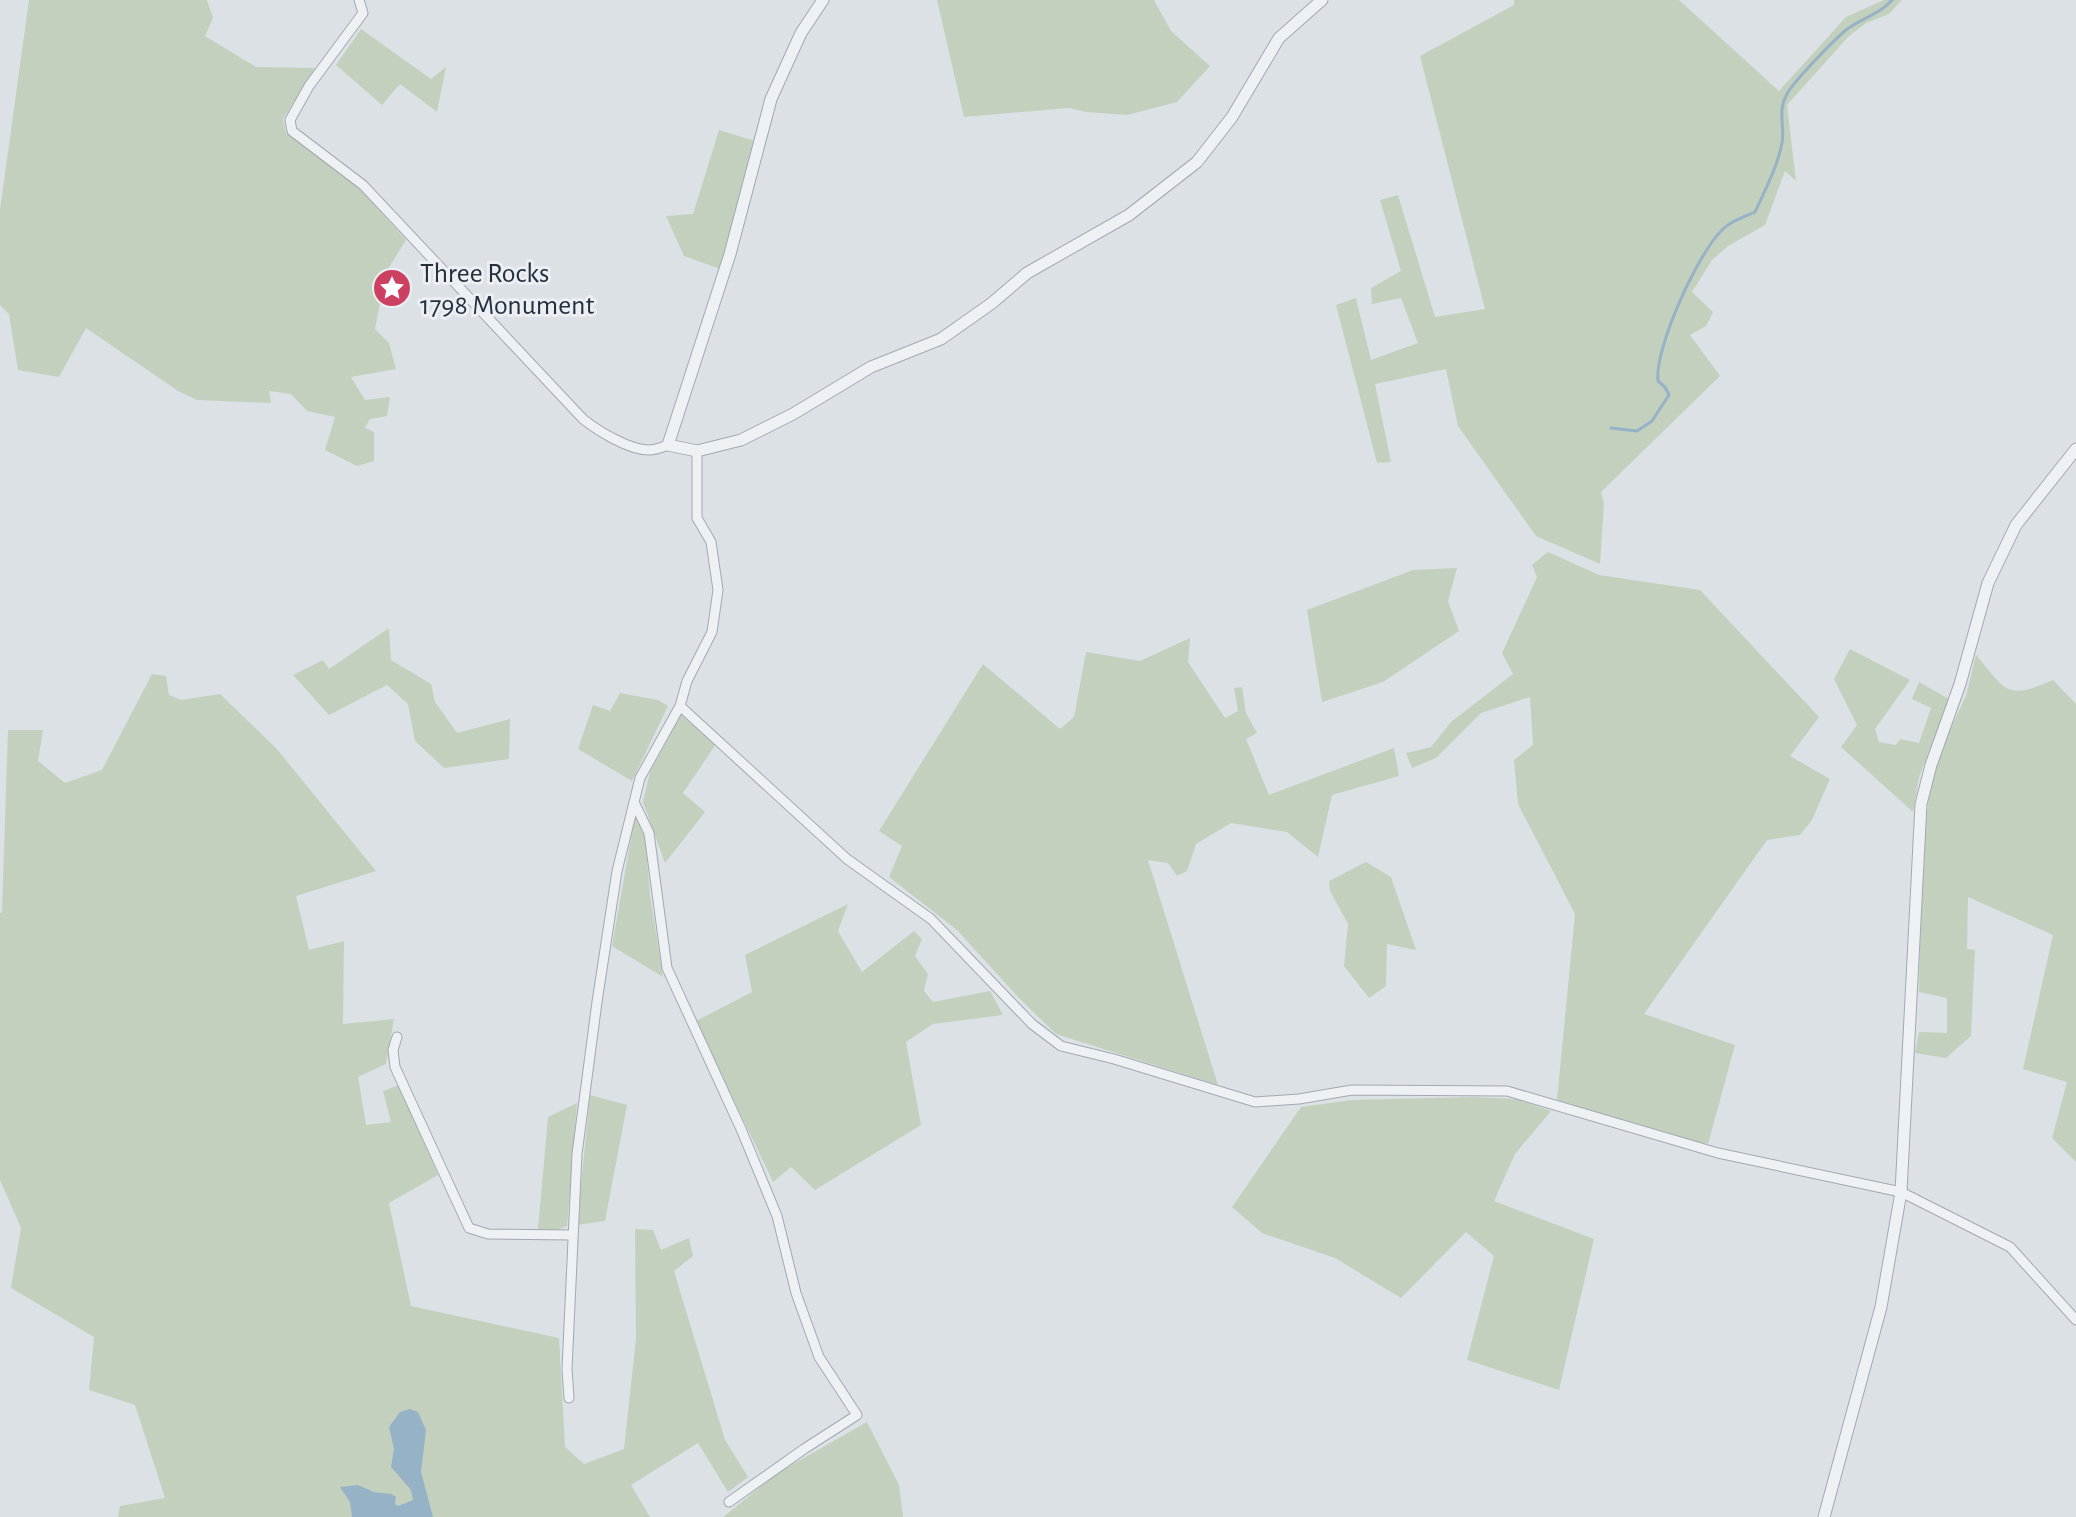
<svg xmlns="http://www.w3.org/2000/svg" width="2076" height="1517" viewBox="0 0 2076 1517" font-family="'Alegreya Sans',sans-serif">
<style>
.green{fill:#c3d0bd}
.water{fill:#96b2c6}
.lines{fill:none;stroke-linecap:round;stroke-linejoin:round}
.stream{stroke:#96b2c6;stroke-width:3}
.minor-casing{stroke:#a2a8b0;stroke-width:11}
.tertiary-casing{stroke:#a2a8b0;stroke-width:13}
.minor{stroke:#eef1f4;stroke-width:9}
.tertiary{stroke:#eef1f4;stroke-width:11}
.labels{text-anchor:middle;stroke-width:6;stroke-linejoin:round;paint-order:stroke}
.poi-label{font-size:28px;fill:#26303c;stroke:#ebeff4;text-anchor:start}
</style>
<rect width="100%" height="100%" fill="#dce1e6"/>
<path class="green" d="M29,0H207L213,18L205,36L256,67L315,68L283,119L286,133L359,188L406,240L386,272L375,329L389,343L396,369L351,377L365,400L390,397L387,416L370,419L365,428L374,432V461L357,466L325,450L335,417L307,411L291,394L269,391L271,403L197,400L178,391L86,328L59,377L18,370L9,314L0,305V210Z
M937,0H1154L1171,31L1210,66L1177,102L1127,115L1086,112L1069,108L964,117Z
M1514,0H1679L1779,91L1846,17L1884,0H1902L1889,14L1866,23L1848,37L1787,105L1796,181L1785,171L1765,225L1728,246L1712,260L1692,292L1713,312L1706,326L1690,335L1720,376L1601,492L1604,503L1600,564L1536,536L1458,426L1446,369L1375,384L1391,462L1377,463L1336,305L1356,298L1371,360L1418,343L1401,298L1372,304L1371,288L1401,271L1380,200L1398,195L1435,317L1485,309L1420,56L1514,5Z
M361,29L431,79L446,67L437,112L400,84L382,105L336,65Z
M719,130L755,141L720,269L684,256L666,216L693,214Z
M1548,552L1599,575L1700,590L1819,717L1790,756L1830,779L1812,820L1800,835L1767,840L1644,1014L1735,1045L1708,1144L1646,1130L1557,1100L1575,914L1518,804L1514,760L1533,745L1530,697L1481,713L1436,758L1412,768L1406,753L1431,747L1451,722L1513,674L1502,653L1537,577L1532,565Z
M1457,568L1448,601L1459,631L1383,682L1322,702L1307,610L1413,570Z
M389,628L391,660L431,684L435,702L457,733L510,719L509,759L444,768L415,741L408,704L387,685L329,715L293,675L323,660L329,669Z
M1190,638L1188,662L1225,718L1238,711L1234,688L1242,687L1246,713L1257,733L1246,739L1269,795L1394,748L1399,776L1332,795L1318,857L1287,832L1231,823L1196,844L1187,871L1177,876L1168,863L1148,860L1218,1085L1056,1034L1019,998L957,930L889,877L902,846L879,831L983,664L1060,729L1074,717L1086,652L1140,661Z
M1850,649L1910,680L1875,729L1879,742L1896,745L1900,739L1919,743L1931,708L1912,699L1919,682L1949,699L1919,777L1913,812L1841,747L1857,725L1834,679Z
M1976,655C2007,692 2006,700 2053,680L2076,704V1162L2052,1138L2067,1082L2023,1069L2053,935L1968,897L1967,949L1975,950L1971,1036L1946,1058L1915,1053L1919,1032L1947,1033V998L1919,992L1921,862L1930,788L1947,736L1966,696Z
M152,674L166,676L169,695L181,700L220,694L276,748L376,871L296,896L309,950L344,941L343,1024L394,1019L386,1064L358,1077L366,1125L391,1122L383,1091L399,1085L438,1175L389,1203L411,1306L559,1338L565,1447L584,1464L624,1449L636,1339L635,1229L653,1230L661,1250L689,1238L693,1256L674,1271L725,1440L748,1477L728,1492L698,1443L631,1485L650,1517H118L120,1506L165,1498L135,1405L89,1390L94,1337L11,1288L21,1228L0,1180V913L2,912L8,730H43L38,761L65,783L102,770Z
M620,693L658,700L668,706L632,781L578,749L593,705L610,711Z
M681,715L716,744L683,793L705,812L665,863L643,802L650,772Z
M635,816L645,837L650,895L663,977L612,946Z
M1366,862L1391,877L1416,950L1387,944L1386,986L1369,998L1344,966L1348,924L1330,891L1329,881Z
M848,904L838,931L862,972L914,931L922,939L915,956L928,974L924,991L933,1002L990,991L1003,1015L933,1024L906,1042L921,1125L815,1190L791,1167L773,1182L696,1021L752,992L745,955Z
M590,1095L627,1105L605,1221L577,1225Z
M1474,1097L1517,1099L1551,1111L1515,1154L1494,1201L1594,1239L1559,1390L1467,1360L1494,1256L1466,1232L1401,1298L1335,1258L1262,1233L1232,1207L1301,1107L1352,1100Z
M577,1103L567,1226L552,1232L538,1229L548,1117Z
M867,1422L899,1485L903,1517H723L779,1472Z"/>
<path class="water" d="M410,1409L418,1412L426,1430L421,1472L433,1517H352L350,1502L340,1487L358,1485L374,1492L391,1494L396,1497L395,1504L398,1506L413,1500L411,1490L391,1467L394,1449L389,1427L400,1412Z"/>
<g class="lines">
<path class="stream" d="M1611,428L1637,431L1652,421L1669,395L1665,387L1658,381C1654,349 1698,253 1722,230C1730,221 1744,217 1755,212C1765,190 1777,168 1782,143C1785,125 1777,111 1787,94C1793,82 1834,40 1846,30C1861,18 1879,15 1892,0"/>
<g class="minor-casing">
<path id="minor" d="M359,0L363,13L309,86L290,120L292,131L363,185L583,419C598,431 629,450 649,450C656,450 662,447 668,445
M680,706L847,859L931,919L1032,1024L1061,1046L1114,1059L1255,1102L1299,1099L1352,1090L1507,1091L1718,1153L1901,1192L2010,1247L2076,1320
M634,802L649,833L667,968L741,1129L777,1216L796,1293L819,1357L857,1415L804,1449L729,1502
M397,1037L393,1050L395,1067L469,1228L488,1234L572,1235
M569,1398L567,1369L577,1154L597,1002L617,871L640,778L680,706L687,681L712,632L718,590L711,542L697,518V451"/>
</g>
<g class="tertiary-casing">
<path id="tertiary" d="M823,0L801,33L771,99L730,254L668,445L697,451L741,440L793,414L871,367L941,339L992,303L1027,273L1129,215L1197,162L1232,117L1279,38L1322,0
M1824,1517L1881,1307L1901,1192L1921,804L1931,765L1960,684L1988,583L2016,525L2076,449"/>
</g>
<use href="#minor" class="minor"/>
<use href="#tertiary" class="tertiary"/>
</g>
<defs>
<g id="sight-disc" transform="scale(2)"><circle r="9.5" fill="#cc4062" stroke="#ebeff4"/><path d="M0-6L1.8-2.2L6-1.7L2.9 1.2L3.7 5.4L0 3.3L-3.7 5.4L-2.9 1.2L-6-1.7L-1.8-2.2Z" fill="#fff"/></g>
</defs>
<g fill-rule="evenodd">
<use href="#sight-disc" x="392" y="288"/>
</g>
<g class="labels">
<g class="poi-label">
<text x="420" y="282">Three Rocks<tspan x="420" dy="32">1798 Monument</tspan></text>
</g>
</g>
</svg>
